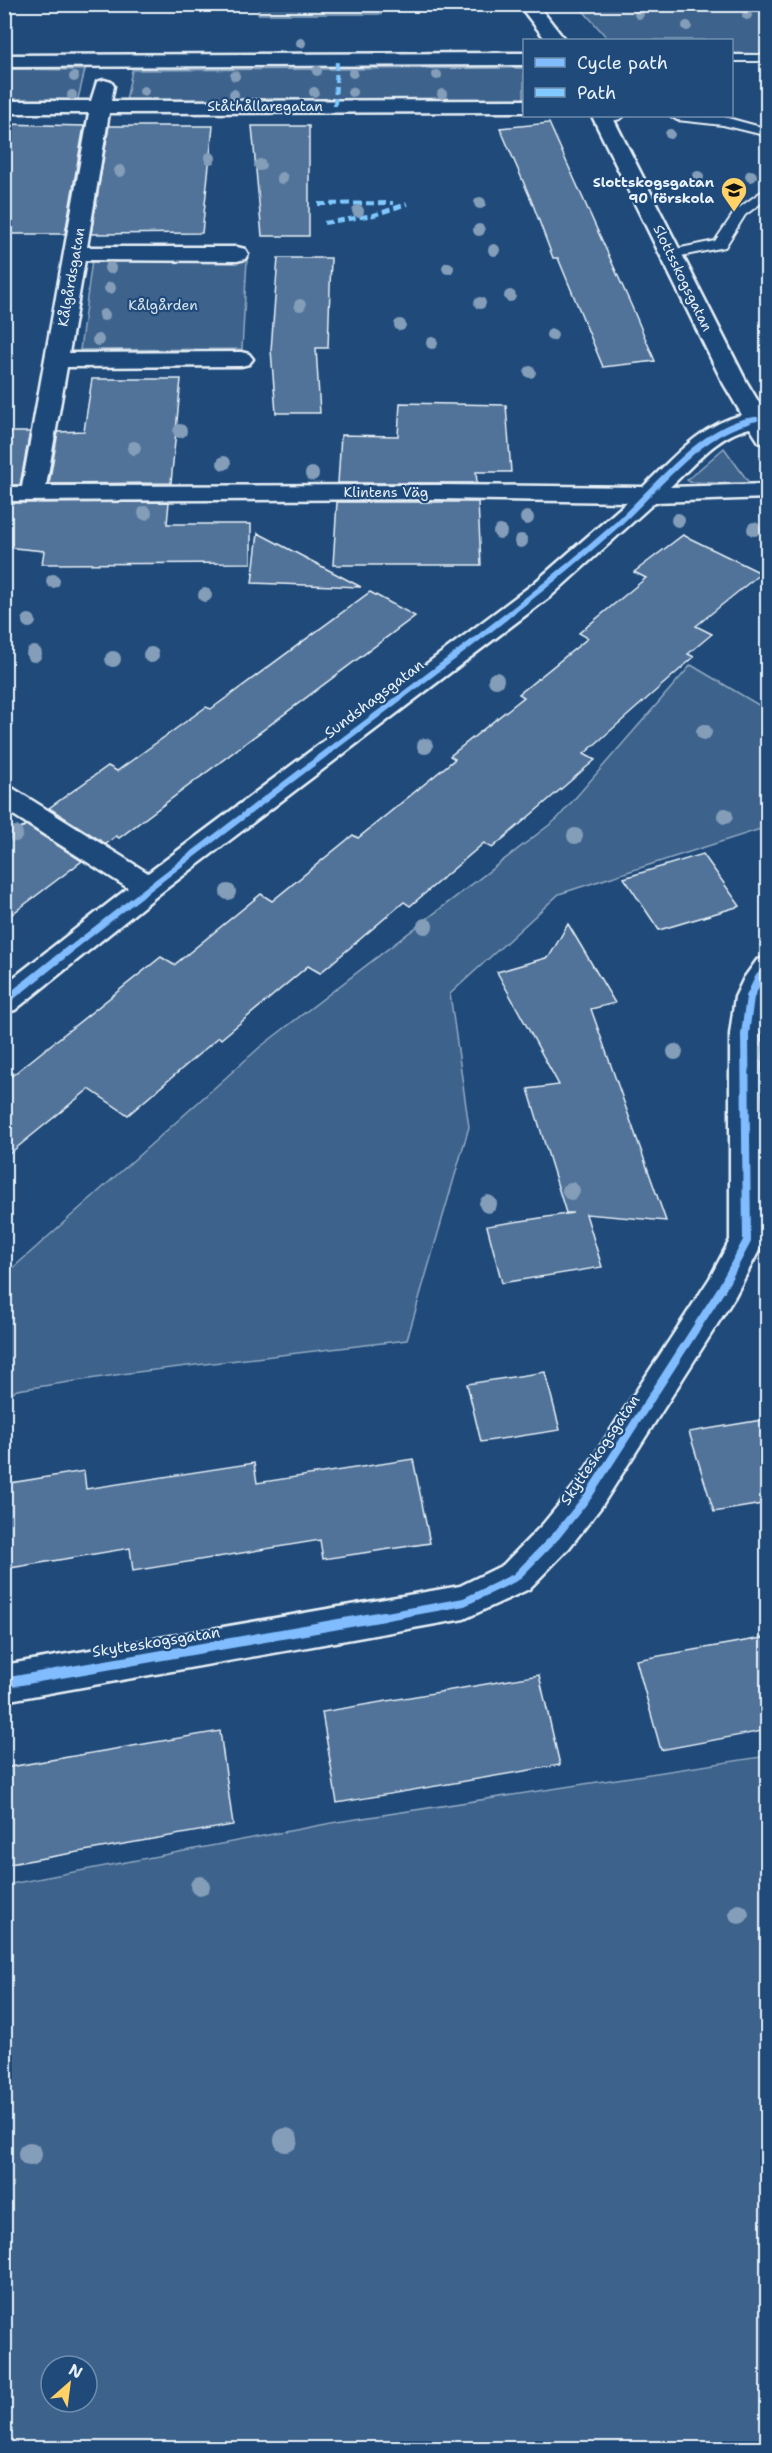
<svg xmlns="http://www.w3.org/2000/svg" width="772" height="2453" viewBox="0 0 772 2453" font-family="'Shantell Sans',sans-serif">
<style>
.green{fill:#3c628c;stroke:#92aac2;stroke-width:1.5;fill-rule:evenodd}
.building{fill:#517399;stroke:#e8f1f8;stroke-width:1.5}
.lines{fill:none;stroke-linecap:round;stroke-linejoin:round}
.service-casing{stroke:#e8f1f8;stroke-width:4}
.minor-casing{stroke:#e8f1f8;stroke-width:5}
.service{fill:#1f4a7a;fill-rule:evenodd}
.minor{fill:#1f4a7a;fill-rule:evenodd}
.quiet{stroke:#80caff;stroke-width:4;stroke-dasharray:8 4;stroke-linecap:butt}
.cycleway-far3-casing{stroke:#1f4a7a;stroke-width:7}
.cycleway-far2-casing{stroke:#1f4a7a;stroke-width:9}
.cycleway-far1-casing{stroke:#1f4a7a;stroke-width:11}
.cycleway-casing{stroke:#1f4a7a;stroke-width:14}
.cycleway-far3{stroke:#80bcff;stroke-width:4.5}
.cycleway-far2{stroke:#80bcff;stroke-width:6}
.cycleway-far1{stroke:#80bcff;stroke-width:8}
.cycleway{stroke:#80bcff;stroke-width:10}
.tree{fill:#849eb9}
.labels{text-anchor:middle;stroke-width:4.5;stroke-linejoin:round;paint-order:stroke}
.far-street-label{font-size:14px;fill:#e8f1f8;stroke:#1f4a7a}
.far-poi-label{font-size:14px;font-weight:bold;fill:#e8f1f8;stroke:#1f4a7a;text-anchor:end}
.far-park-label{font-size:14px;fill:#d7e3ed;stroke:#1f4a7a}
.street-label{font-size:15px;fill:#e8f1f8;stroke:#1f4a7a}
</style>
<rect width="100%" height="100%" fill="#1f4a7a"/>
<filter id="ink" filterUnits="userSpaceOnUse"><feTurbulence type="fractalNoise" baseFrequency=".0167" numOctaves="2"/><feDisplacementMap in="SourceGraphic" scale="12" xChannelSelector="R" yChannelSelector="G"/><feConvolveMatrix kernelMatrix="1 2 1 2 8 2 1 2 1" color-interpolation-filters="sRGB"/></filter>
<g filter="url(#ink)">
<path class="green" d="M260,5L400,4L402,7H381V14H258Z
M578,5H767V54L732,53V40H609Z
M524,68V102L126,101L132,70Z
M4,69L85,70L77,103L5,102Z
M92,260H247L242,349L80,350Z
M724,448L750,484L690,482L687,480Z
M691,665L767,710V827L559,894L450,994L469,1127L407,1340L129,1373L17,1390L5,1398V1275L260,1047L557,819Z
M767,1756V2448H5V1885L337,1822ZM51,2366H87V2402H51Z"/>
<path class="building" d="M549,123L632,307L655,361L603,367L558,258H553L532,202L500,128Z
M4,124L84,126L65,234H4Z
M109,126H213L202,233L91,234Z
M252,126H309V236H262Z
M278,258H331L328,348H316L320,413H276L271,350Z
M92,379H181L171,483L49,484L58,432L84,431Z
M400,403L506,405L511,472H476L477,483H338L341,435L398,436Z
M4,432H30L20,485H4Z
M169,502L167,524H251V563L42,564L44,551L4,547V503Z
M337,502H478L481,565H333Z
M258,533L361,587L252,583Z
M683,535L761,573L696,626L712,634L688,654L694,657L584,754L595,760L492,848L484,843L410,906L404,902L320,973L308,966L221,1039L219,1037L128,1115L89,1089L4,1158V1082L161,957L174,965L261,894L272,901L353,835L358,838L455,759L450,756L524,697L519,694L588,638L579,633L646,578L634,572Z
M370,592L415,616L119,838L116,836L106,844L49,808L108,766L117,771L206,707L211,709Z
M26,825L82,861L4,920V841Z
M703,854L740,906L659,930L624,878Z
M568,924L615,1003L591,1009L666,1221L586,1214L602,1267L502,1283L487,1226L573,1213H566L528,1089L559,1085L497,972L549,957Z
M545,1372L560,1430L481,1442L467,1384Z
M768,1419V1503L714,1512L689,1432Z
M413,1459L430,1543L323,1559L320,1540L133,1571L130,1548L4,1569V1484L84,1471L86,1489L254,1463L257,1483Z
M768,1637V1730L661,1750L636,1660Z
M539,1675L560,1765L337,1803L322,1712Z
M220,1731L233,1825L4,1865V1768Z"/>
<g class="lines">
<g class="service-casing">
<path id="service" d="M732,55H768V61H732Z
M598,116H624C619,122 606,121 599,120Z
M671,116L724,117L768,129V136L723,125L677,120Z
M768,187V198L745,215L725,247L671,258L665,254L666,251L715,241L736,210Z"/>
</g>
<g class="minor-casing">
<path id="minor" d="M518,4H537L565,40H546Z
M524,53V65L4,67V55Z
M104,80L111,82L114,86L111,101L524,100V112L109,113L87,247H237L245,249L248,254L245,259L237,261L85,260L69,353L241,352L249,354L253,359L249,364L241,366L67,367L46,486L438,485L643,487C673,458 700,425 742,415L722,381L592,116H612L746,381L768,418V444L759,442L750,428C717,435 694,465 670,487L768,484V498L655,502L551,596L159,894L15,1010L4,1013V985L128,888L4,809V786L14,789L148,873L533,584L627,502L438,499L4,501V487H22L89,113H4V101H91L97,82Z
M768,957V992L760,1034L764,1241L734,1298L601,1507L569,1548L529,1589L464,1619L4,1701V1665L460,1586L503,1565L543,1524L575,1485L710,1278L730,1240V1034L735,997L744,978L757,960Z"/>
</g>
<use href="#service" class="service"/>
<use href="#minor" class="minor"/>
<path class="quiet" d="M335,106L337,60
M318,204L393,203
M324,223L374,215L407,204"/>
<g class="cycleway-far3-casing">
<path id="cycleway-far3" d="M741,422L756,419"/>
</g>
<g class="cycleway-far2-casing">
<path id="cycleway-far2" d="M67,952C169,871 273,793 377,715C457,654 536,596 612,529C651,495 697,432 748,421"/>
</g>
<g class="cycleway-far1-casing">
<path id="cycleway-far1" d="M4,1002L69,950
M376,1618L464,1602L516,1577L556,1536L588,1496L722,1288L747,1241L745,1034L750,997L759,978L768,968"/>
</g>
<g class="cycleway-casing">
<path id="cycleway" d="M4,1683L384,1616"/>
</g>
<use href="#cycleway-far3" class="cycleway-far3"/>
<use href="#cycleway-far2" class="cycleway-far2"/>
<use href="#cycleway-far1" class="cycleway-far1"/>
<use href="#cycleway" class="cycleway"/>
</g>
<g class="tree">
<circle cx="639" cy="14" r="5"/>
<circle cx="747" cy="15" r="5"/>
<circle cx="687" cy="26" r="5"/>
<circle cx="301" cy="43" r="5"/>
<circle cx="317" cy="71" r="5"/>
<circle cx="353" cy="73" r="5"/>
<circle cx="437" cy="75" r="5"/>
<circle cx="235" cy="76" r="5"/>
<circle cx="74" cy="77" r="5"/>
<circle cx="144" cy="91" r="5"/>
<circle cx="314" cy="92" r="5"/>
<circle cx="352" cy="92" r="5"/>
<circle cx="234" cy="94" r="5"/>
<circle cx="442" cy="94" r="5"/>
<circle cx="72" cy="95" r="5"/>
<circle cx="670" cy="134" r="5"/>
<circle cx="210" cy="158" r="6"/>
<circle cx="260" cy="165" r="6"/>
<circle cx="120" cy="171" r="6"/>
<circle cx="751" cy="176" r="6"/>
<circle cx="698" cy="177" r="6"/>
<circle cx="282" cy="178" r="6"/>
<circle cx="480" cy="203" r="6"/>
<circle cx="358" cy="211" r="6"/>
<circle cx="479" cy="230" r="6"/>
<circle cx="494" cy="250" r="6"/>
<circle cx="110" cy="268" r="6"/>
<circle cx="448" cy="268" r="6"/>
<circle cx="110" cy="288" r="6"/>
<circle cx="510" cy="296" r="6"/>
<circle cx="480" cy="303" r="6"/>
<circle cx="300" cy="305" r="6"/>
<circle cx="104" cy="315" r="6"/>
<circle cx="400" cy="325" r="6"/>
<circle cx="552" cy="335" r="6"/>
<circle cx="98" cy="340" r="6"/>
<circle cx="432" cy="343" r="6"/>
<circle cx="530" cy="372" r="6"/>
<circle cx="180" cy="431" r="7"/>
<circle cx="134" cy="448" r="7"/>
<circle cx="224" cy="463" r="7"/>
<circle cx="312" cy="474" r="7"/>
<circle cx="145" cy="513" r="7"/>
<circle cx="527" cy="518" r="7"/>
<circle cx="678" cy="520" r="7"/>
<circle cx="754" cy="529" r="7"/>
<circle cx="500" cy="532" r="7"/>
<circle cx="521" cy="541" r="7"/>
<circle cx="53" cy="581" r="7"/>
<circle cx="205" cy="595" r="7"/>
<circle cx="29" cy="621" r="7"/>
<circle cx="34" cy="654" r="8"/>
<circle cx="151" cy="655" r="8"/>
<circle cx="113" cy="659" r="8"/>
<circle cx="496" cy="680" r="8"/>
<circle cx="704" cy="732" r="8"/>
<circle cx="425" cy="746" r="8"/>
<circle cx="725" cy="816" r="8"/>
<circle cx="15" cy="834" r="8"/>
<circle cx="575" cy="836" r="8"/>
<circle cx="228" cy="892" r="8"/>
<circle cx="425" cy="926" r="8"/>
<circle cx="675" cy="1052" r="8"/>
<circle cx="571" cy="1191" r="9"/>
<circle cx="488" cy="1204" r="9"/>
<circle cx="200" cy="1886" r="10"/>
<circle cx="739" cy="1914" r="10"/>
<circle cx="286" cy="2140" r="12"/>
<circle cx="30" cy="2154" r="12"/>
</g>
</g>
<defs>
<g id="school-pin" transform="scale(1.35)"><path d="M0 17L-7.5 6A9.5 9.5 0 1 1 7.5 6Z" fill="#ffd166" stroke="#1f4a7a"/><path d="M0-5L7-2L0 1L-7-2ZM-4 1L0 2.5L4 1V4Q0 6-4 4Z" fill="#111"/></g>
</defs>
<g fill-rule="evenodd">
<use href="#school-pin" x="734" y="190"/>
</g>
<g class="labels">
<g class="far-street-label">
<text x="265" y="111">Ståthållaregatan</text>
<text transform="translate(71 277) rotate(-80)" y="5">Kålgårdsgatan</text>
<text transform="translate(683 278) rotate(64)" y="5">Slottsskogsgatan</text>
<text x="386" y="497">Klintens Väg</text>
</g>
<g class="far-poi-label">
<text x="714" y="187">Slottskogsgatan<tspan x="714" dy="16">90 förskola</tspan></text>
</g>
<g class="far-park-label">
<text x="163" y="310">Kålgården</text>
</g>
<g class="street-label">
<text transform="translate(374 699) rotate(-37)" y="5">Sundshagsgatan</text>
<text transform="translate(600 1450) rotate(-56)" y="5">Skytteskogsgatan</text>
<text transform="translate(156 1642) rotate(-9)" y="5">Skytteskogsgatan</text>
</g>
</g>
<rect width="772" height="2453" fill="none" stroke="#1f4a7a" stroke-width="24"/>
<rect x="12" y="12" width="748" height="2429" fill="none" stroke="#e8f1f8" stroke-width="2" filter="url(#ink)"/>
<rect x="523" y="39" width="210" height="78" fill="#1f4a7a" stroke="#6f8dac" stroke-width="1.5"/>
<rect x="535" y="58" width="30" height="9" fill="#80bcff" stroke="#6f8dac" stroke-width="1.5"/>
<text x="577" y="69" font-size="18" fill="#e8f1f8">Cycle path</text>
<rect x="535" y="88" width="30" height="9" fill="#80caff" stroke="#6f8dac" stroke-width="1.5"/>
<text x="577" y="99" font-size="18" fill="#e8f1f8">Path</text>
<g transform="translate(69 2384) rotate(28)"><circle r="28" fill="#1f4a7a" stroke="#6f8dac" stroke-width="1.5"/>
<path d="M0-4.5L10 22L0 15L-10 22Z" fill="#ffd166"/>
<text y="-9" font-size="16" font-weight="bold" text-anchor="middle" fill="#e8f1f8">N</text>
</g>
</svg>
